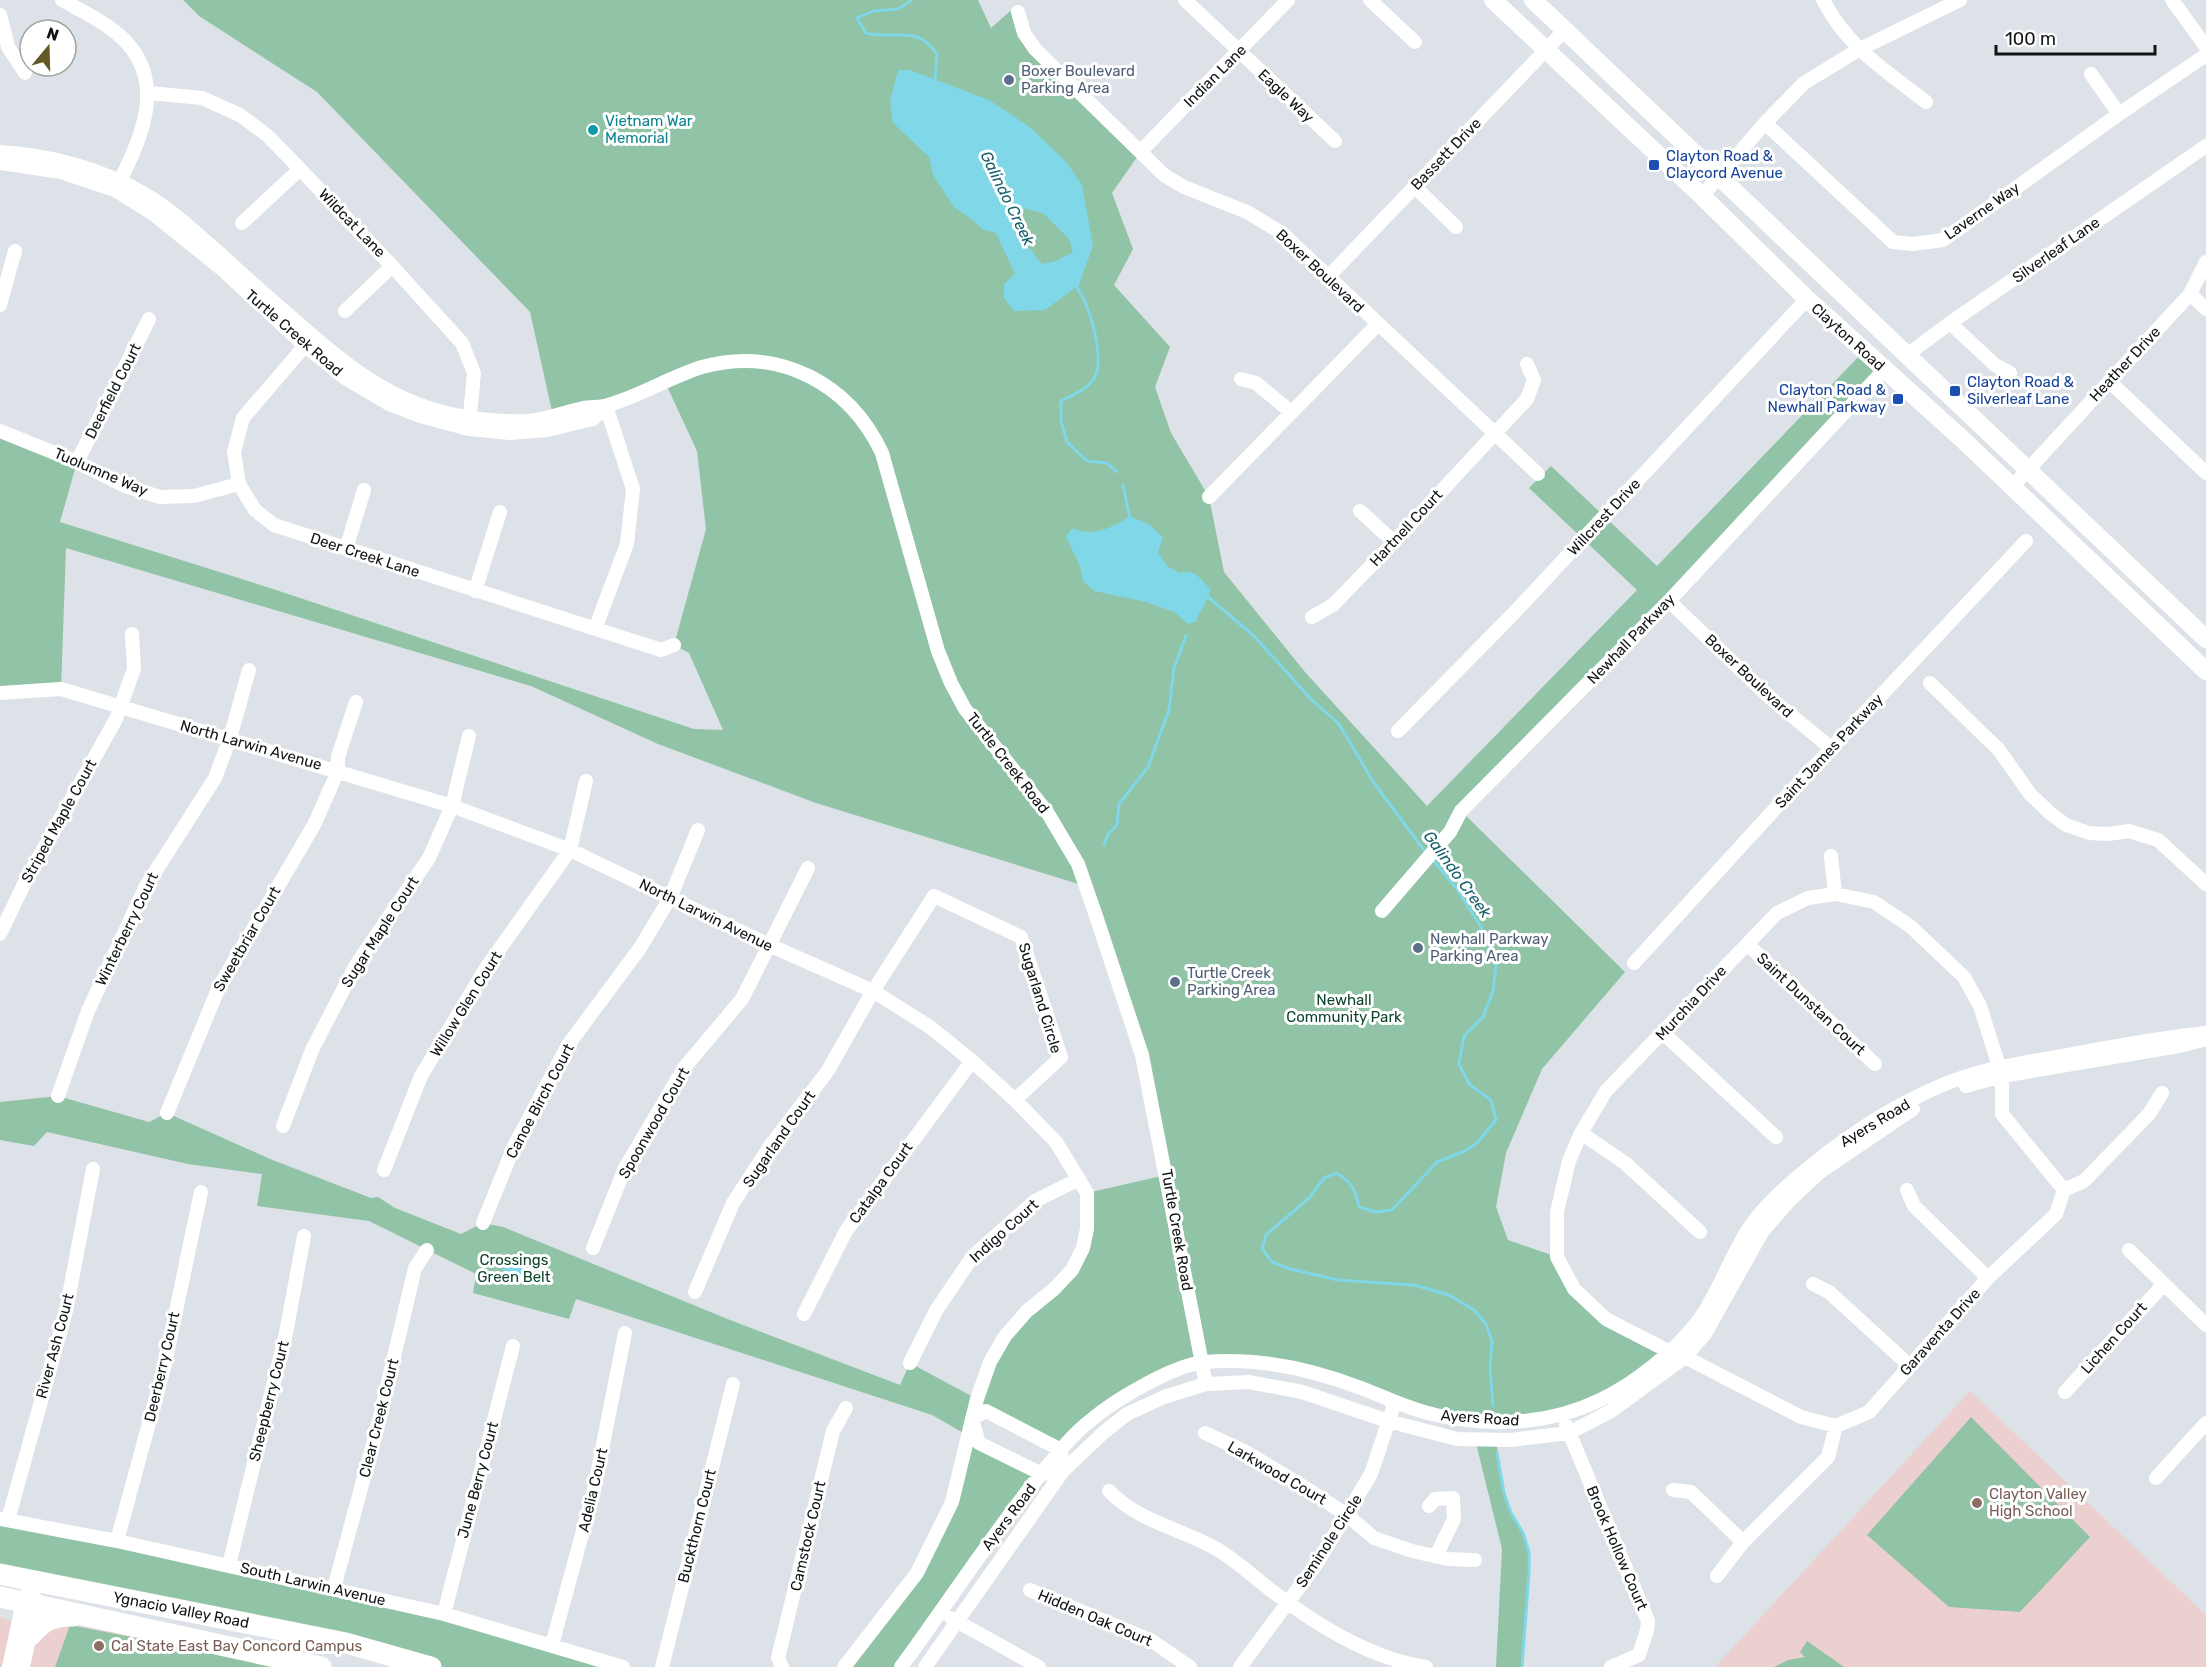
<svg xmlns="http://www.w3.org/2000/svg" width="2206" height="1667" viewBox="0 0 2206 1667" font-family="Rubik,sans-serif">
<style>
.education{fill:#ebd0cf}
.green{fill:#91c3a6}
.water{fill:#7fd7e7;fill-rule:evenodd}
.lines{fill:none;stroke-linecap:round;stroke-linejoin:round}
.stream{stroke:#7fd7e7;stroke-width:3}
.minor{stroke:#fff;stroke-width:14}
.major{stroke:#fff;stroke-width:18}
.highway{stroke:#fff;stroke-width:21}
.service-dot{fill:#5c6f8a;stroke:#fff;stroke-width:2}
.culture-dot{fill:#0f9aa8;stroke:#fff;stroke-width:2}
.transit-dot{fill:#1a4fb4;stroke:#fff;stroke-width:2}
.education-dot{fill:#8d6e63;stroke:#fff;stroke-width:2}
.labels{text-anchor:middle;stroke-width:6;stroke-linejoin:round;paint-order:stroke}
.service-label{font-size:15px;fill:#4e5e75;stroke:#fff;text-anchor:start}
.street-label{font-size:15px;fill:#111315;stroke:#fff}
.culture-label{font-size:15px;fill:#0d838f;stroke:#fff;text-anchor:start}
.transit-label{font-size:15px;fill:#164399;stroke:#fff;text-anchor:start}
.park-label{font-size:15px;fill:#0f452c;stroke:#fff}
.education-label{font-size:15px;fill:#785e54;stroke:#fff;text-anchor:start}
.water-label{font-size:16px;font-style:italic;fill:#16606b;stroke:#fff}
</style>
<rect width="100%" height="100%" fill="#dce2e7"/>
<path class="education" d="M1970,1391L2206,1615V1667H1715Z
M0,1617L24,1626L64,1624L320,1667H0Z"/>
<path class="green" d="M183,0H978L991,28L1016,6L1024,33L1142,150L1112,193L1133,249L1114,285L1170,347L1155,387L1171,433L1209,497L1224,572L1305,672L1427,806L1637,590L1529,488L1551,466L1657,566L1864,351L1884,370L1461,811L1625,972L1542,1069L1506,1153L1496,1207L1508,1240L1557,1257L1574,1289L1606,1318L1670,1352L1637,1377L1561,1415L1472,1421L1322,1374L1201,1362L1154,1379L1061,1450L986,1412L972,1419L979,1443L1042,1474L901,1667H847L917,1572L952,1502L967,1435L932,1415L576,1299L569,1319L473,1293L476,1274L369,1221L257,1206L262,1174L188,1164L47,1132L34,1146L0,1140V1102L58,1096L149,1122L167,1113L270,1159L371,1198L378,1197L395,1208L461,1234L483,1223L503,1227L730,1320L900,1385L910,1363L977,1399L990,1362L1083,1248L1087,1193L1166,1175L1156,1117L1085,886L816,803L658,744L531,686L66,548L61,689L0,693V431L77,462L60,522L270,588L694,729L723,730L689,653L674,645L706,529L697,451L665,382L553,416L530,312L317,92L199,16Z
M1971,1417L2090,1537L2020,1612L1949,1607L1867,1535Z
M1475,1439L1496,1440L1504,1493L1511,1513L1523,1533L1529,1552V1572L1522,1667H1496L1502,1549Z
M0,1519L334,1588L623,1667H431L0,1574Z
M70,1625L151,1641L319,1667H55Z
M1807,1641L1844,1667H1774L1788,1660L1805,1657L1800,1652Z"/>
<path class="water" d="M898,70H910L989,100L1031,128L1068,164L1082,185L1093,246L1080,282L1078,286L1045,310L1014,311L1004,298V284L1015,274L996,233L982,229L973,220L954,207L933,175L929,157L893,123L890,101ZM1025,208L1044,214L1069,239L1073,252L1056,261L1042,264L1027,245L1020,223Z
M1130,516L1150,525L1163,537L1158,552L1167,566L1180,573C1195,569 1200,578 1210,589C1209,601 1199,610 1196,622L1188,624L1174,612L1146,602L1094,591L1083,581C1082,565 1072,552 1066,536L1073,528C1092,538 1114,527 1130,516Z
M532,1258L535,1274L505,1279L502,1263Z"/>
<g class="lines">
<path class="stream" d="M912,0L898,9L873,11L857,18L866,33C898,41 915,23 937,54L935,81
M1076,286C1089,302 1107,361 1093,380C1086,390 1071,396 1061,401V421L1067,442L1087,461L1107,463L1117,472
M1123,485L1130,519
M1207,596L1254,636L1310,698L1339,724L1374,783L1427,854
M1104,845L1108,834L1117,825L1119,804L1148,767L1169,710L1174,668L1186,636
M1432,859L1457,889L1481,927L1496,966L1493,991L1483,1017L1464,1036L1459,1064L1469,1084L1491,1100L1496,1120L1477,1143L1465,1151L1437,1162L1392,1210L1376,1212L1359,1207C1356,1191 1351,1181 1336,1173L1324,1178L1310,1197L1266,1235L1262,1249L1272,1262L1290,1269L1338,1280L1414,1285L1449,1295L1474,1310L1486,1324L1492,1341L1490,1367L1493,1406
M1497,1453L1504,1493L1511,1513L1523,1533L1529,1552V1572L1522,1667"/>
<path class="minor" d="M62,0C78,9 95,17 110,28C171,71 145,134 116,188
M1185,0L1335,141
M1370,0L1415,42
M1823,0C1848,48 1885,70 1926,102
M2172,0L2206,47
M1018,12L1024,33L1035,49L1164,175L1184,187L1247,212L1282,233L1538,474
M0,15L8,47L25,73
M2091,74L2119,114
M149,93L202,98L240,115L268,136L300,169L392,266L462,343L474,373L469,426
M1765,123L1893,242L1913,244L1943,240L2119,114L2206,55
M1142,150L1288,0
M0,152C51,155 101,169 145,194C172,210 194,231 217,251C243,275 270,299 297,322C342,362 387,399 447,413C470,419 504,422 528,421C547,419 565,412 583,408C591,406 600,408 608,405C640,396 670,377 702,367C779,346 849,383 882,453L938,651L951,683L965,709L1047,812L1078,864L1096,916L1142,1055L1206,1384
M0,163L61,172L115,190L152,213L223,270L305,346L345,378L389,404L420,416L469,429L510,433L547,430L593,419L606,406
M1415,187L1456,227
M1702,196L1765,123L1804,83L1858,50L1960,0
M242,223L300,169
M1327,278L1565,30
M2190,294L2206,309
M0,305L15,251
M345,311L392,266
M1950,323L1995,365L2010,373
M309,341L243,418L234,452L239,484L255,510L274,525L661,650L674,645
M1907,355L1950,323L2206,146
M1241,379L1256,383L1291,412
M2109,381L2206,473
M0,431L77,462L125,486L160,497L194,496L239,484
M77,462L149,319
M2012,487L2190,294L2206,262
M1209,497L1378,324
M1360,511L1394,542
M346,549L364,490
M475,591L500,512
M1669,601L1768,696L1832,749
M1312,617L1333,605L1394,542L1527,399L1534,380L1527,364
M595,629L627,544L633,489L606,406
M1930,683L1999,750L2030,794L2050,813L2066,825L2089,833L2108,834L2129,831L2158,840L2206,884
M0,693L61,689L452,806L570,850L769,945L873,991L930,1027L972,1061L1015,1100L1056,1142L1087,1193V1229L1083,1248L1072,1270L1054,1289L1027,1311L1005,1336L990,1362L977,1399L952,1502L917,1573L844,1667
M1398,731L1512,615L1807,299
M1831,856L1835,894
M1835,894L1874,902L1910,926L1964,977L1980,1006L2002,1076V1114L2064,1190L2056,1214L1988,1278L1869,1412L1836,1426L1801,1417L1685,1357L1670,1352L1606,1319L1574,1289L1557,1257V1212L1569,1161L1581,1133L1606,1091L1777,913L1808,898Z
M1382,911L1450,832L1461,811L1669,601L1884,370
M0,934L25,882L116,719L134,669L132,634
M1747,944L1875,1064
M1634,963L1794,788L2026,541
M1663,1033L1776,1137
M1966,1086L2002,1076L2179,1046L2203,1040
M58,1096L88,1011L146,886L215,778L230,738L249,670
M167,1113L219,987L314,825L338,771V757L356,702
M283,1126L312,1050L356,965L429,858L452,806L469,736
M1581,1133L1625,1163L1700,1232
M384,1170L421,1076L486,968L570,850L586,781
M1907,1190L1914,1206L1988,1278
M2064,1190L2084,1181L2149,1114L2162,1093
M483,1223L514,1146L568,1045L640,948L670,898L698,830
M593,1248L625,1168L684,1068L742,999L808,868
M2129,1250L2206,1325
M1813,1284L1829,1292L1910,1366
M695,1292L733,1203L770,1146L827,1072L873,991L934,896L1021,937L1061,1057L1015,1100
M804,1314L846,1231L972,1061
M910,1363L937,1309L973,1256L1035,1201L1079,1179
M2065,1392L2164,1284
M986,1411L1061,1450L1063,1471L1042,1474L979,1443L972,1419Z
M1566,1425L1648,1621L1647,1630L1639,1655L1611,1667
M1205,1433L1246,1452L1296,1482L1347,1515L1374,1538L1412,1551L1448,1559L1475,1560
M2156,1478L2206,1423
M1673,1490L1691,1492L1743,1542
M1109,1491C1138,1521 1178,1528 1213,1547C1234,1558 1253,1577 1272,1591C1315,1624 1371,1659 1426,1667
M1429,1506L1435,1499L1453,1498L1454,1519L1436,1556
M0,1519L117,1541L444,1614L623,1667
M8,1520L66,1311L93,1169
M117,1541L164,1368L201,1192
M229,1565L286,1333L304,1236
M1717,1576L1743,1542L1828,1457L1836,1426
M334,1588L377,1429L415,1268L427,1250
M1030,1590L1152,1641L1190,1667
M444,1614L513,1346
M951,1618L1039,1667
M552,1645L594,1490L625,1333
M9,1667L23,1602L32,1581
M23,1667L33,1620L35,1598
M662,1667L733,1384
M782,1667L778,1658L833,1431L846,1408
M901,1667C945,1607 986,1544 1032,1485C1050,1463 1068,1438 1091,1420C1116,1399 1172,1366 1204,1362C1258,1357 1311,1369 1361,1388C1385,1397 1410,1410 1436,1415C1492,1427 1548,1425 1600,1400C1635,1384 1676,1350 1699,1320C1719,1292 1730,1257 1749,1228C1765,1204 1789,1184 1811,1166C1850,1134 1893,1106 1940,1086C1977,1070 2016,1064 2056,1057C2106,1048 2155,1038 2206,1033
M925,1667L1063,1471L1103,1433L1127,1414L1164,1397L1206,1384L1249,1382L1302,1392L1388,1421L1457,1439L1510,1440L1569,1433L1611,1411L1685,1357L1705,1334L1762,1232L1790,1200L1820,1172L1913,1109
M1240,1667L1317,1563L1371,1474L1395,1402"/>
<path class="major" d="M1493,0L1702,196L1807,299L1961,438L2206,671
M1533,0L2206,639"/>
<path class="highway" d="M0,1574L346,1643L431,1667
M0,1597L321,1667
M30,1636C44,1620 52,1616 73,1616"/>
</g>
<g class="service-dot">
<circle cx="1009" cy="80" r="6"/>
<circle cx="1418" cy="948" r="6"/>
<circle cx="1175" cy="982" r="6"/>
</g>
<circle class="culture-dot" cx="593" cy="130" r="6"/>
<g class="transit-dot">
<rect x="1648" y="159" width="12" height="12" rx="3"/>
<rect x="1949" y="385" width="12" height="12" rx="3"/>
<rect x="1892" y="393" width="12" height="12" rx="3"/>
</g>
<g class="education-dot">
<circle cx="1977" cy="1503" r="6"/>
<circle cx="99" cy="1646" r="6"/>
</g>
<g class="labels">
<g class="service-label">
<text x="1021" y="76">Boxer Boulevard<tspan x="1021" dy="17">Parking Area</tspan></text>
<text x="1430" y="944">Newhall Parkway<tspan x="1430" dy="17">Parking Area</tspan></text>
<text x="1187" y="978">Turtle Creek<tspan x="1187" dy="17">Parking Area</tspan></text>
</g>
<g class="street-label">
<text transform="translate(1215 76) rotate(-45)" y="5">Indian Lane</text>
<text transform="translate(1286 96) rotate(43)" y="5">Eagle Way</text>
<text transform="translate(1446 154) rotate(-46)" y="5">Bassett Drive</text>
<text transform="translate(1982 211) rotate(-35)" y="5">Laverne Way</text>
<text transform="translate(352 223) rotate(46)" y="5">Wildcat Lane</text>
<text transform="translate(2056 250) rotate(-35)" y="5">Silverleaf Lane</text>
<text transform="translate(1320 271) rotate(43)" y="5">Boxer Boulevard</text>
<text transform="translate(294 333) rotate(41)" y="5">Turtle Creek Road</text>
<text transform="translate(1848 337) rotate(42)" y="5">Clayton Road</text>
<text transform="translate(2125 364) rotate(-47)" y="5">Heather Drive</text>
<text transform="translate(113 391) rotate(-63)" y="5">Deerfield Court</text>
<text transform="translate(101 472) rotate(23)" y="5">Tuolumne Way</text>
<text transform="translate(1604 517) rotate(-47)" y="5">Willcrest Drive</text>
<text transform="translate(1406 528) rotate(-47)" y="5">Hartnell Court</text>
<text transform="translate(365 555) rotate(18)" y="5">Deer Creek Lane</text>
<text transform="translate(1631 639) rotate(-46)" y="5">Newhall Parkway</text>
<text transform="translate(1749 676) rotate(43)" y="5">Boxer Boulevard</text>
<text transform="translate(251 745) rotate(16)" y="5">North Larwin Avenue</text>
<text transform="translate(1829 751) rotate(-47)" y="5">Saint James Parkway</text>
<text transform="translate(1008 763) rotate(52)" y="5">Turtle Creek Road</text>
<text transform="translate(59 821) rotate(-61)" y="5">Striped Maple Court</text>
<text transform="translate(706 915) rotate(26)" y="5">North Larwin Avenue</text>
<text transform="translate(127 929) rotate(-64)" y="5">Winterberry Court</text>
<text transform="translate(380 932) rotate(-57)" y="5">Sugar Maple Court</text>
<text transform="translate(247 939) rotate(-60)" y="5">Sweetbriar Court</text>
<text transform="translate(1040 998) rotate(73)" y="5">Sugarland Circle</text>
<text transform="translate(1691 1003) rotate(-47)" y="5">Murchia Drive</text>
<text transform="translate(466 1004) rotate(-58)" y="5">Willow Glen Court</text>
<text transform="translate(1811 1004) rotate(43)" y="5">Saint Dunstan Court</text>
<text transform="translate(540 1101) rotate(-62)" y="5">Canoe Birch Court</text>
<text transform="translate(654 1123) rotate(-60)" y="5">Spoonwood Court</text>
<text transform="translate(1875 1123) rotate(-31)" y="5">Ayers Road</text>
<text transform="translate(779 1139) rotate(-55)" y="5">Sugarland Court</text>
<text transform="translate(881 1183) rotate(-54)" y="5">Catalpa Court</text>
<text transform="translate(1177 1230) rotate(80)" y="5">Turtle Creek Road</text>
<text transform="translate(1004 1231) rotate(-42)" y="5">Indigo Court</text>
<text transform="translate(1940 1332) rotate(-48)" y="5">Garaventa Drive</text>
<text transform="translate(2114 1338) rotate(-48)" y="5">Lichen Court</text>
<text transform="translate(55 1346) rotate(-75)" y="5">River Ash Court</text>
<text transform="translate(162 1367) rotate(-77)" y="5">Deerberry Court</text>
<text transform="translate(269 1401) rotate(-76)" y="5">Sheepberry Court</text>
<text transform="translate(379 1418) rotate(-76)" y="5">Clear Creek Court</text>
<text transform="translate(1480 1418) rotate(4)" y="5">Ayers Road</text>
<text transform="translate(1277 1473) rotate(30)" y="5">Larkwood Court</text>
<text transform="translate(478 1480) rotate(-75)" y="5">June Berry Court</text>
<text transform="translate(593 1490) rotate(-77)" y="5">Adelia Court</text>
<text transform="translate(1009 1517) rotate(-53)" y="5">Ayers Road</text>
<text transform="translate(697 1526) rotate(-76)" y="5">Buckthorn Court</text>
<text transform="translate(808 1536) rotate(-77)" y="5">Camstock Court</text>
<text transform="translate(1329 1541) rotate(-57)" y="5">Seminole Circle</text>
<text transform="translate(1617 1548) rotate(67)" y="5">Brook Hollow Court</text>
<text transform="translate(313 1584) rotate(13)" y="5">South Larwin Avenue</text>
<text transform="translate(181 1610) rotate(11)" y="5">Ygnacio Valley Road</text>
<text transform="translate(1095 1618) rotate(23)" y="5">Hidden Oak Court</text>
</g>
<g class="culture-label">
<text x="605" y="126">Vietnam War<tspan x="605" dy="17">Memorial</tspan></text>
</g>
<g class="transit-label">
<text x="1666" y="161">Clayton Road &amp;<tspan x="1666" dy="17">Claycord Avenue</tspan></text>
<text x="1967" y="387">Clayton Road &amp;<tspan x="1967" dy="17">Silverleaf Lane</tspan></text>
<text x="1886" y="395" text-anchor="end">Clayton Road &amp;<tspan x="1886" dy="17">Newhall Parkway</tspan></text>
</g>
<g class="park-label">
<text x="1344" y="1005">Newhall<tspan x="1344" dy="17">Community Park</tspan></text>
<text x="514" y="1265">Crossings<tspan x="514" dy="17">Green Belt</tspan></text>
</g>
<g class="education-label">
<text x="1989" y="1499">Clayton Valley<tspan x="1989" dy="17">High School</tspan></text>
<text x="111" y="1651">Cal State East Bay Concord Campus</text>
</g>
<g class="water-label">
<text transform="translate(1008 198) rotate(64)" y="6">Galindo Creek</text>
<text transform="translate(1458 874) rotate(54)" y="6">Galindo Creek</text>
</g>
</g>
<g transform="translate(48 48) rotate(19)"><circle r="28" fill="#ffffff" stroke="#a0a1a1" stroke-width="1.5"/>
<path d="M0-4.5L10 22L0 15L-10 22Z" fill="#645825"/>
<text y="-9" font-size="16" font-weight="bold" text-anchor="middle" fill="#111315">N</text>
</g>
<path d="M1996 45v9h159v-9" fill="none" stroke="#111315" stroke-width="3"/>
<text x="2005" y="45" font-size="18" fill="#111315" stroke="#ffffff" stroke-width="4.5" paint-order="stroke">100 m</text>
</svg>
